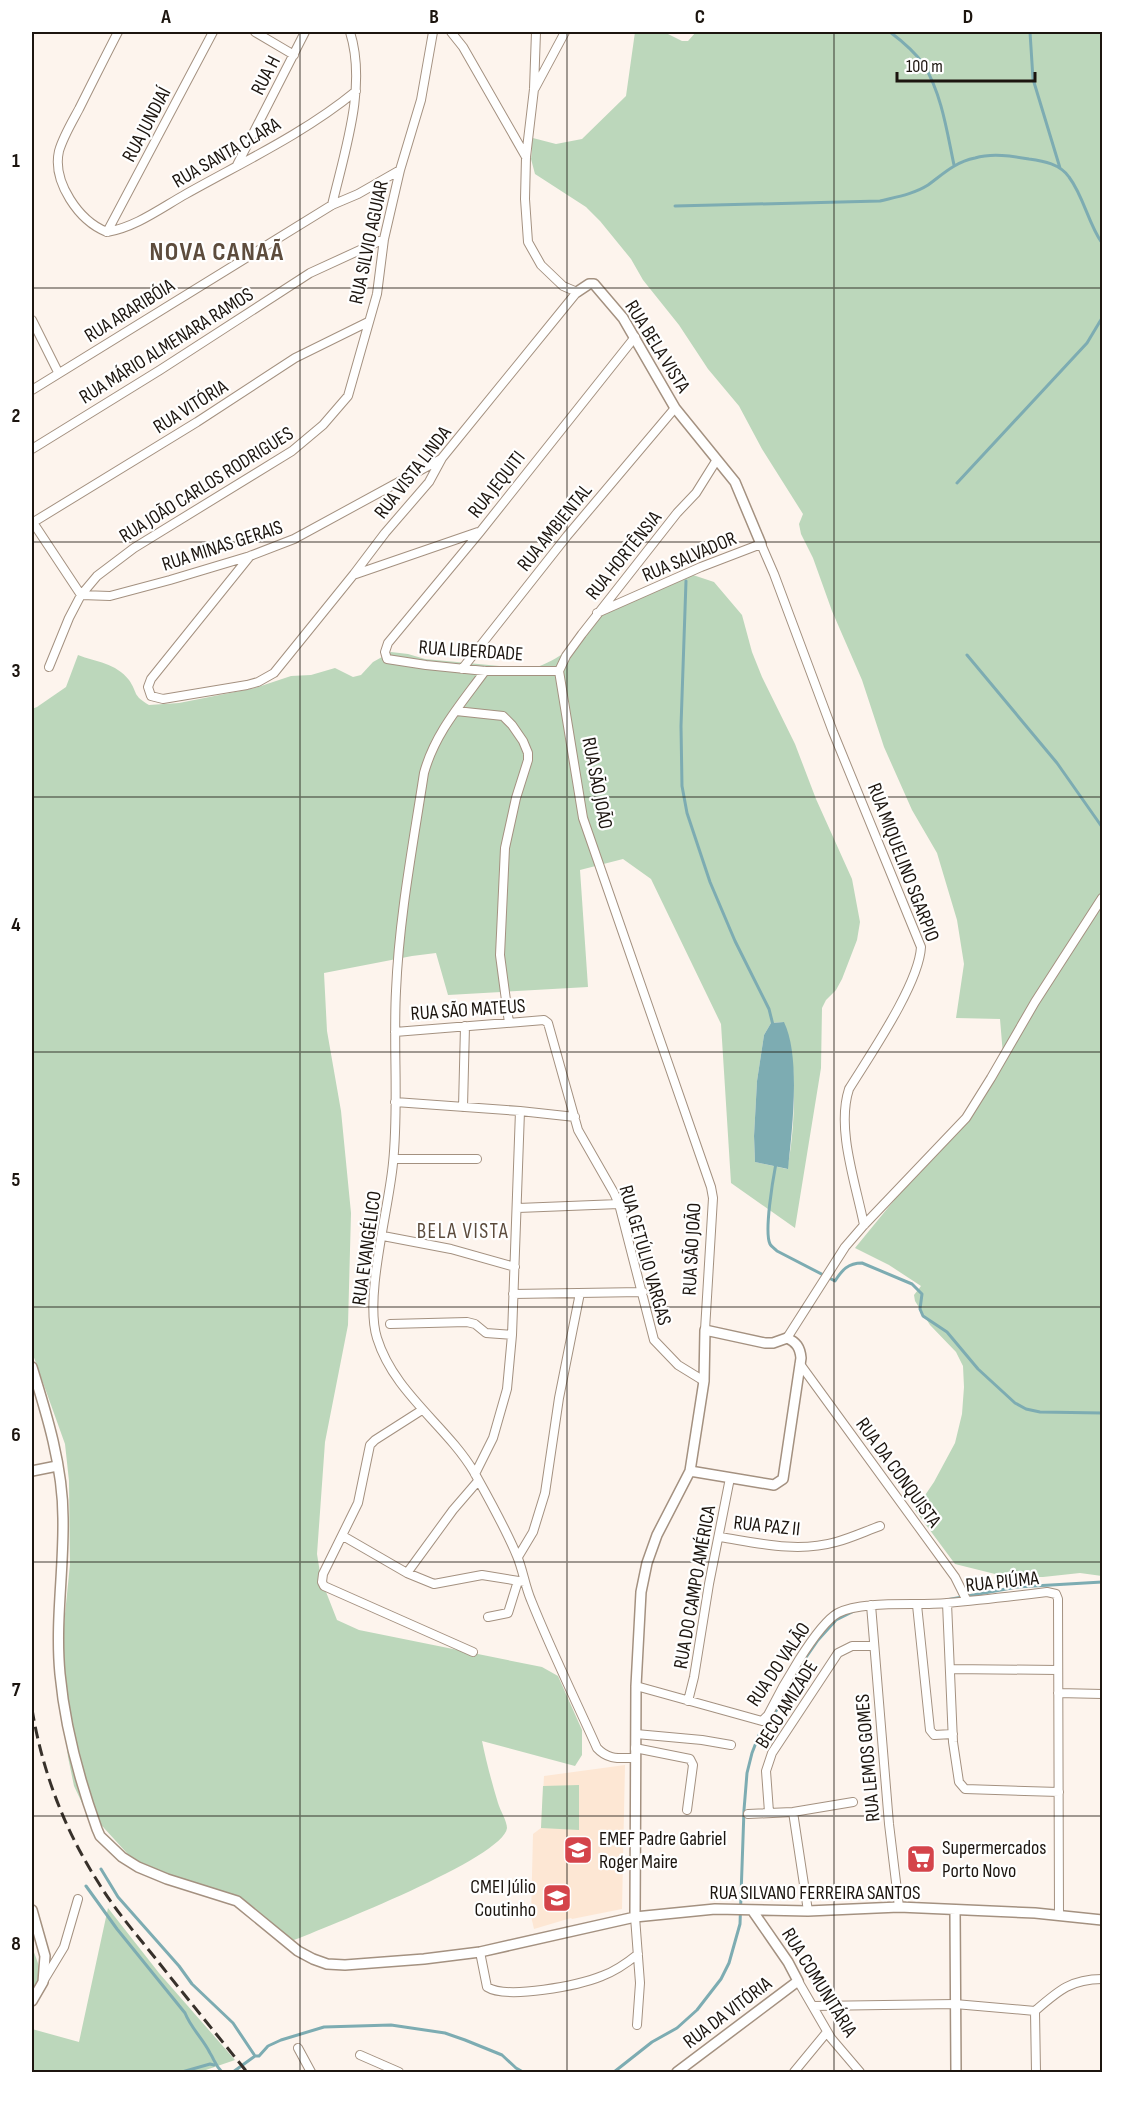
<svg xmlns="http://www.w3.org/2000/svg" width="1134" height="2104" viewBox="0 0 1134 2104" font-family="'Sofia Sans Condensed',sans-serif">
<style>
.built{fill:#fde7d4}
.green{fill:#bcd7bb;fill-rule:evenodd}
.water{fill:#7dacb2}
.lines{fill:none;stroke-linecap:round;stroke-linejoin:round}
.stream{stroke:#7dacb2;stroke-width:3}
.minor-casing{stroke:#a49180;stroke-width:10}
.tertiary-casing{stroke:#a49180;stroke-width:12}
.minor{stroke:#fff;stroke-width:8}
.tertiary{stroke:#fff;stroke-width:9}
.rail{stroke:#38312b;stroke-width:3;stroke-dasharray:12 6;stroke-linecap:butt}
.grid{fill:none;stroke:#1c150f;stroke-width:1.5;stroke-opacity:0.55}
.labels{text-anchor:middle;stroke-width:4.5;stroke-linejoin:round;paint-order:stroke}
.street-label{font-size:20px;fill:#1c150f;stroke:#fff}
.poi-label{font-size:20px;fill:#1c150f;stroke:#fff;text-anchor:start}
.neighbourhood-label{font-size:21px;letter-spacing:1.5px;fill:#5d4c3d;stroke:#fff}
.district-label{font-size:26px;font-weight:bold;letter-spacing:1.5px;fill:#5d4c3d;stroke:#fff}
.neatline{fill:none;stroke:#1c150f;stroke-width:2}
.grid-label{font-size:20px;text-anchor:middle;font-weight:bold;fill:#1c150f}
</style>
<rect width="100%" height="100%" fill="#fdf4ed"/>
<path class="built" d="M625,1765L622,1909L572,1919L571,1918L534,1929L531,1916L533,1834L541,1828L544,1776Z"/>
<path class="green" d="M635,32H664L682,41H688L696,32H1102V1576L1080,1573L1043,1577H1007L955,1564L915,1510L934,1482L955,1443L962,1414L964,1387L963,1366L956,1352L930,1325L915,1301L914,1295L921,1286L889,1265L855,1248L1000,1071L1003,1055L1000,1019L956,1018L964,964L957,920L937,853L912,810L884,747L862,680L832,611L813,558L801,534L799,524L803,514L762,449L739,406L708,369L679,325L643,280L631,259L600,221L586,207L535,174L531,159L532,150L529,137L556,144L582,139L626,96Z
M687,573L714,582L742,615L752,652L762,677L795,744L816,799L852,879L860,922L857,940L842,979L836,990L826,1000L822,1008L821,1068L795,1228L731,1183L721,1024L651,879L623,859L580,870L588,987L448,995L436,953L412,956L324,973L327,1031L341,1111L351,1213L348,1325L325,1442L317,1554L321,1579L337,1620L359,1630L542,1667L558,1676L582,1730V1755L575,1766L482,1741C486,1761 492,1783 498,1803C500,1810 507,1821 507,1828C504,1858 324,1928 292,1941L230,1895L209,1887L186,1882L135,1862L83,1805L74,1786L68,1757L65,1729L61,1654L70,1564L69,1481L65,1444L32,1352V709L37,707L66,687L78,655C96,662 116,663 129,680C138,693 132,695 149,705L179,703L255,688L291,676L311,675L335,668L353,677L361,675L373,662L391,652L408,654L425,659L530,669C555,663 574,646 592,628C596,623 599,618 604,613C628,592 657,582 687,573ZM783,1022C799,1052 795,1136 787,1169L755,1162L754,1136L757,1081L764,1035L771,1023Z
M579,1785V1830L541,1828L543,1786Z
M108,1908L159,1973L235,2060L200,2072H32V2029L79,2042Z
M32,1947C42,1974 46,1979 32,2006Z"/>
<path class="water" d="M784,1022C801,1057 792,1130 788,1169L755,1162L754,1136L757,1081L764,1035L771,1023Z"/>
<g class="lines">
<path class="stream" d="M890,32C902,41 915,52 924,65C942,95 947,132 954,165
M1030,32L1033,79L1060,168
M675,206L880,201C896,197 914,194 928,185C943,174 955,162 975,158C992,153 1012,156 1029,159C1044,161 1060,164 1069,177C1084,197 1088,223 1102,243
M957,483L1087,343L1102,318
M686,581L681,726L682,786L687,813L710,882L735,941L769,1009L773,1025
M967,655L1057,763L1102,827
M776,1163C773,1179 764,1232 770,1244C771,1246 775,1249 777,1251L835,1281C842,1270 848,1263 862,1263L912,1284L922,1294L920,1309L923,1316L947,1332L978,1369L1015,1403L1026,1409L1040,1412L1102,1413
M946,1600L1017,1587L1102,1582
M101,1869L118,1897L179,1966L192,1984L233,2023L255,2056
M86,1886L117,1929L185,2013C191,2028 203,2039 210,2053C215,2061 215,2065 222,2072
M182,2072L210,2064L214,2065
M233,2072L255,2056H259L268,2046L281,2040L324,2027L391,2025L445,2033L465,2040L502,2055L516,2068L523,2072
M614,2072L652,2042L677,2028L697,2010L721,1979L729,1963L740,1924L744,1810L747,1773L752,1753L759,1735L769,1724L800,1666L818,1640L836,1620L854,1611"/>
<g class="minor-casing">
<path id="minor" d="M255,32L294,55
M451,32L463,47L526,157
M535,88L565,32
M237,165L305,32
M332,205C345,150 367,86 350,32
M107,232C136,227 161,208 186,194C243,162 305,133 356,91
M107,232C79,221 52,182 59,151C63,137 72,122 79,109C92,83 105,57 118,32
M107,232L213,32
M32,320L58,372
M32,390L332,205L358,194L400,170
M32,449L160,370L310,273L384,239
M32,521L81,595L110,596L170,580L250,556L294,539L441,459
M32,523L197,422L295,358L368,322
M250,556L151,679L148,687L151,696L163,699L247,685L258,682L274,673L354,574L385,533L429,482L442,458L577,292L563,286L541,265L528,242L525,199L526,157L534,89L536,32
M356,574L478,532
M597,613L701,567L761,544L774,574L833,732L921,947C919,984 870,1055 849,1089C836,1129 856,1184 864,1225
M49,667L69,618L81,595L97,576L134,548L292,451L323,425L348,396L377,294L384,239L400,170L421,100L433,32
M462,669L567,536L675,408
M485,671C461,704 435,733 424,773C413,845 399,918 396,991C393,1048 399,1106 393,1163C389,1209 364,1297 377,1338C394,1393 446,1425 474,1472C489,1499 505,1527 517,1556C523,1570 525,1586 531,1600C551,1650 575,1699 597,1748C608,1760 619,1758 635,1758
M559,671L583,818L711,1187L713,1198L705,1330
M559,671H485L426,665L387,659L385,652L388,643L480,532L635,337
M559,671L566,656L582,634L677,513L696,493L716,461
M456,711L503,716L512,725L523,741L528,753V760L516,798L505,848L500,955L509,1023
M395,1032L544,1020L548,1023L578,1130L614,1193L619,1204L654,1340L678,1365L704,1381
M395,1102L520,1111L575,1117
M463,1107L465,1026
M394,1159H477
M518,1208L619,1204
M383,1236L451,1249L515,1267
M513,1294L643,1292
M390,1324L467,1322L475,1324L486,1333L512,1335
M787,1338L845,1247L864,1225L966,1118L991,1078L1035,1002L1102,898
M800,1364L955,1577L967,1601
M422,1410L375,1440L370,1445L358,1503L323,1574L322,1582L324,1586L473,1652
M475,1474L493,1438L507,1389L512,1335L520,1111
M343,1536L407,1573L434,1584L482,1575L525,1582
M720,1537C758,1543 797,1553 836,1542C851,1538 866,1531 880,1526
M518,1557L533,1532L545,1493L559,1398L580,1293
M407,1573L453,1510L478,1481
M947,1603L953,1742L959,1782L965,1789L1059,1792
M871,1605L889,1824L899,1907
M917,1605L930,1730L934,1735L953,1734
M488,1617L508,1613L518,1581
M950,1669L1058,1670
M636,1686L762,1721L768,1715C780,1691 816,1625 838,1613C863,1600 917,1606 947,1603C980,1600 1014,1596 1047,1592L1056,1594L1058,1599L1059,1915
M1058,1693L1102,1694
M688,1701L694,1677L709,1584L730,1478
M636,1734L702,1740L731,1745
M635,1748L690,1759L693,1765L687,1810
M769,1812L766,1771L772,1753L838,1653L852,1646H874
M793,1812L808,1911
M748,1814L793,1812L853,1802
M635,1917L640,1983L637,2025
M480,1952L487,1987C507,2000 580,1985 602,1976C616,1971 627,1963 638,1954
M44,1980L64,1947L78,1899
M798,1981L831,2038L860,2072
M813,2006L955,2004L1035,2011
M298,2048L311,2072
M360,2055L399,2072
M794,2072L827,2032
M1036,2072L1035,2011C1058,1991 1071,1979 1102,1979"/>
</g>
<g class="tertiary-casing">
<path id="tertiary" d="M577,292L589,284H594L623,318L675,408L735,482L761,544
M32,1367C47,1415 63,1467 63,1518C64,1570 55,1622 60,1674C65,1727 79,1779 97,1829L100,1836L122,1857L138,1867L167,1879L237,1901L298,1951L313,1959L327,1964L345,1965L424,1959L480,1952L635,1917L715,1909L808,1911L899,1907L1035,1913L1102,1920
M32,1471L57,1466
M32,1910L45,1956L43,1982L32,2001
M955,1910L956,2072
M635,1917L636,1686L641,1592L647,1563L657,1535L690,1471L704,1381L705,1330L765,1343H773L787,1338C796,1342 800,1347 801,1358L783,1479L774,1485L690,1471
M677,2072L798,1981L788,1962L752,1910"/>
</g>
<use href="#minor" class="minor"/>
<use href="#tertiary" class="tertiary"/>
<path class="rail" d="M32,1709C42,1770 64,1829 98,1882C115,1910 136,1934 156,1959C186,1997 217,2035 247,2072"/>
</g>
<path class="grid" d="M300,32V2072M567,32V2072M834,32V2072M32,288H1102M32,542H1102M32,797H1102M32,1052H1102M32,1307H1102M32,1562H1102M32,1816H1102"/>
<defs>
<g id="school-square" transform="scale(1.5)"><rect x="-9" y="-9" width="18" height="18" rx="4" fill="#d4444a" stroke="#fff"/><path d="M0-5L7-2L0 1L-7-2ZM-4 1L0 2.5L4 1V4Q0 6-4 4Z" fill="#fff"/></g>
<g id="supermarket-square" transform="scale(1.5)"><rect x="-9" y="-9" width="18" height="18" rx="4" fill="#d4444a" stroke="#fff"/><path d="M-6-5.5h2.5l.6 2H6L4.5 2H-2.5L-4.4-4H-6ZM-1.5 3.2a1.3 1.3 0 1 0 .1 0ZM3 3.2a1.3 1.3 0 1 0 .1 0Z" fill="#fff"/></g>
</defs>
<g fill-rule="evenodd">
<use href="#school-square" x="578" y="1850"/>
<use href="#supermarket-square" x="921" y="1859"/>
<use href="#school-square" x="557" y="1898"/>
</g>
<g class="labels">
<g class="street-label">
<text transform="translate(265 75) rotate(-63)" y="7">RUA H</text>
<text transform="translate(146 124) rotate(-62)" y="7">RUA JUNDIAÍ</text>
<text transform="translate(226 152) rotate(-30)" y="7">RUA SANTA CLARA</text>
<text transform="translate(368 242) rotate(-78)" y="7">RUA SILVIO AGUIAR</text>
<text transform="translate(129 310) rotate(-32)" y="7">RUA ARARIBÓIA</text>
<text transform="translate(166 345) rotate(-32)" y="7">RUA MÁRIO ALMENARA RAMOS</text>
<text transform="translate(658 346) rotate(58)" y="7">RUA BELA VISTA</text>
<text transform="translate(190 406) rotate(-32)" y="7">RUA VITÓRIA</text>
<text transform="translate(412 472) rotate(-52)" y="7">RUA VISTA LINDA</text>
<text transform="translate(206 484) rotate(-32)" y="7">RUA JOÃO CARLOS RODRIGUES</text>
<text transform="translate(496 484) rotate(-52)" y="7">RUA JEQUITI</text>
<text transform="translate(554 527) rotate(-51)" y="7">RUA AMBIENTAL</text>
<text transform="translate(222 545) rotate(-18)" y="7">RUA MINAS GERAIS</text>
<text transform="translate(623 555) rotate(-51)" y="7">RUA HORTÊNSIA</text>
<text transform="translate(689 556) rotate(-23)" y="7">RUA SALVADOR</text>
<text transform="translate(471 650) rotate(4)" y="7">RUA LIBERDADE</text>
<text transform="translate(598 783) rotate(79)" y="7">RUA SÃO JOÃO</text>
<text transform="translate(904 862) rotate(69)" y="7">RUA MIQUELINO SGARPIO</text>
<text transform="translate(468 1009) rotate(-4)" y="7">RUA SÃO MATEUS</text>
<text transform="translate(366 1248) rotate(-82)" y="7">RUA EVANGÉLICO</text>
<text transform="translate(691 1249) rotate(-87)" y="7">RUA SÃO JOÃO</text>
<text transform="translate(646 1255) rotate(74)" y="7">RUA GETÚLIO VARGAS</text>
<text transform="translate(899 1472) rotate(54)" y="7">RUA DA CONQUISTA</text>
<text transform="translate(767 1525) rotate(6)" y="7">RUA PAZ II</text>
<text transform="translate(1002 1581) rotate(-6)" y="7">RUA PIÚMA</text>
<text transform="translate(694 1587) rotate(-80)" y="7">RUA DO CAMPO AMÉRICA</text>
<text transform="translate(778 1664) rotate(-56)" y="7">RUA DO VALÃO</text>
<text transform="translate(786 1704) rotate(-58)" y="7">BECO AMIZADE</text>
<text transform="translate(867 1758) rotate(-95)" y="7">RUA LEMOS GOMES</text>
<text x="815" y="1899">RUA SILVANO FERREIRA SANTOS</text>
<text transform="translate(820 1982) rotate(58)" y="7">RUA COMUNITÁRIA</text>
<text transform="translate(727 2012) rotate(-37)" y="7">RUA DA VITÓRIA</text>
</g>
<g class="poi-label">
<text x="599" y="1845">EMEF Padre Gabriel<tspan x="599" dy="23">Roger Maire</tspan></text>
<text x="942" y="1854">Supermercados<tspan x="942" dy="23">Porto Novo</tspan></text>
<text x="536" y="1893" text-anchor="end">CMEI Júlio<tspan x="536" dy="23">Coutinho</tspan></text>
</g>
<g class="neighbourhood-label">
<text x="463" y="1238">BELA VISTA</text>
</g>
<g class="district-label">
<text x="217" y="260">NOVA CANAÃ</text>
</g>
</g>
<rect width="1134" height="2104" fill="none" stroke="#ffffff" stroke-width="66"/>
<path d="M897 72v9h138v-9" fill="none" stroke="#1c150f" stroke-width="3"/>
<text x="906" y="72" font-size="18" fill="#1c150f" stroke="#ffffff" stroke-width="4.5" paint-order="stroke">100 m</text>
<rect x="33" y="33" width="1068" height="2038" class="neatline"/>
<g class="grid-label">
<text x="166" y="23">A</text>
<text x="434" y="23">B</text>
<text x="700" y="23">C</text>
<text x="968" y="23">D</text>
<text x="16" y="167">1</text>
<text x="16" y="422">2</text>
<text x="16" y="677">3</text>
<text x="16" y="931">4</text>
<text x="16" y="1186">5</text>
<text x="16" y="1441">6</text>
<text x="16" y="1696">7</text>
<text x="16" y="1950">8</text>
</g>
</svg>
